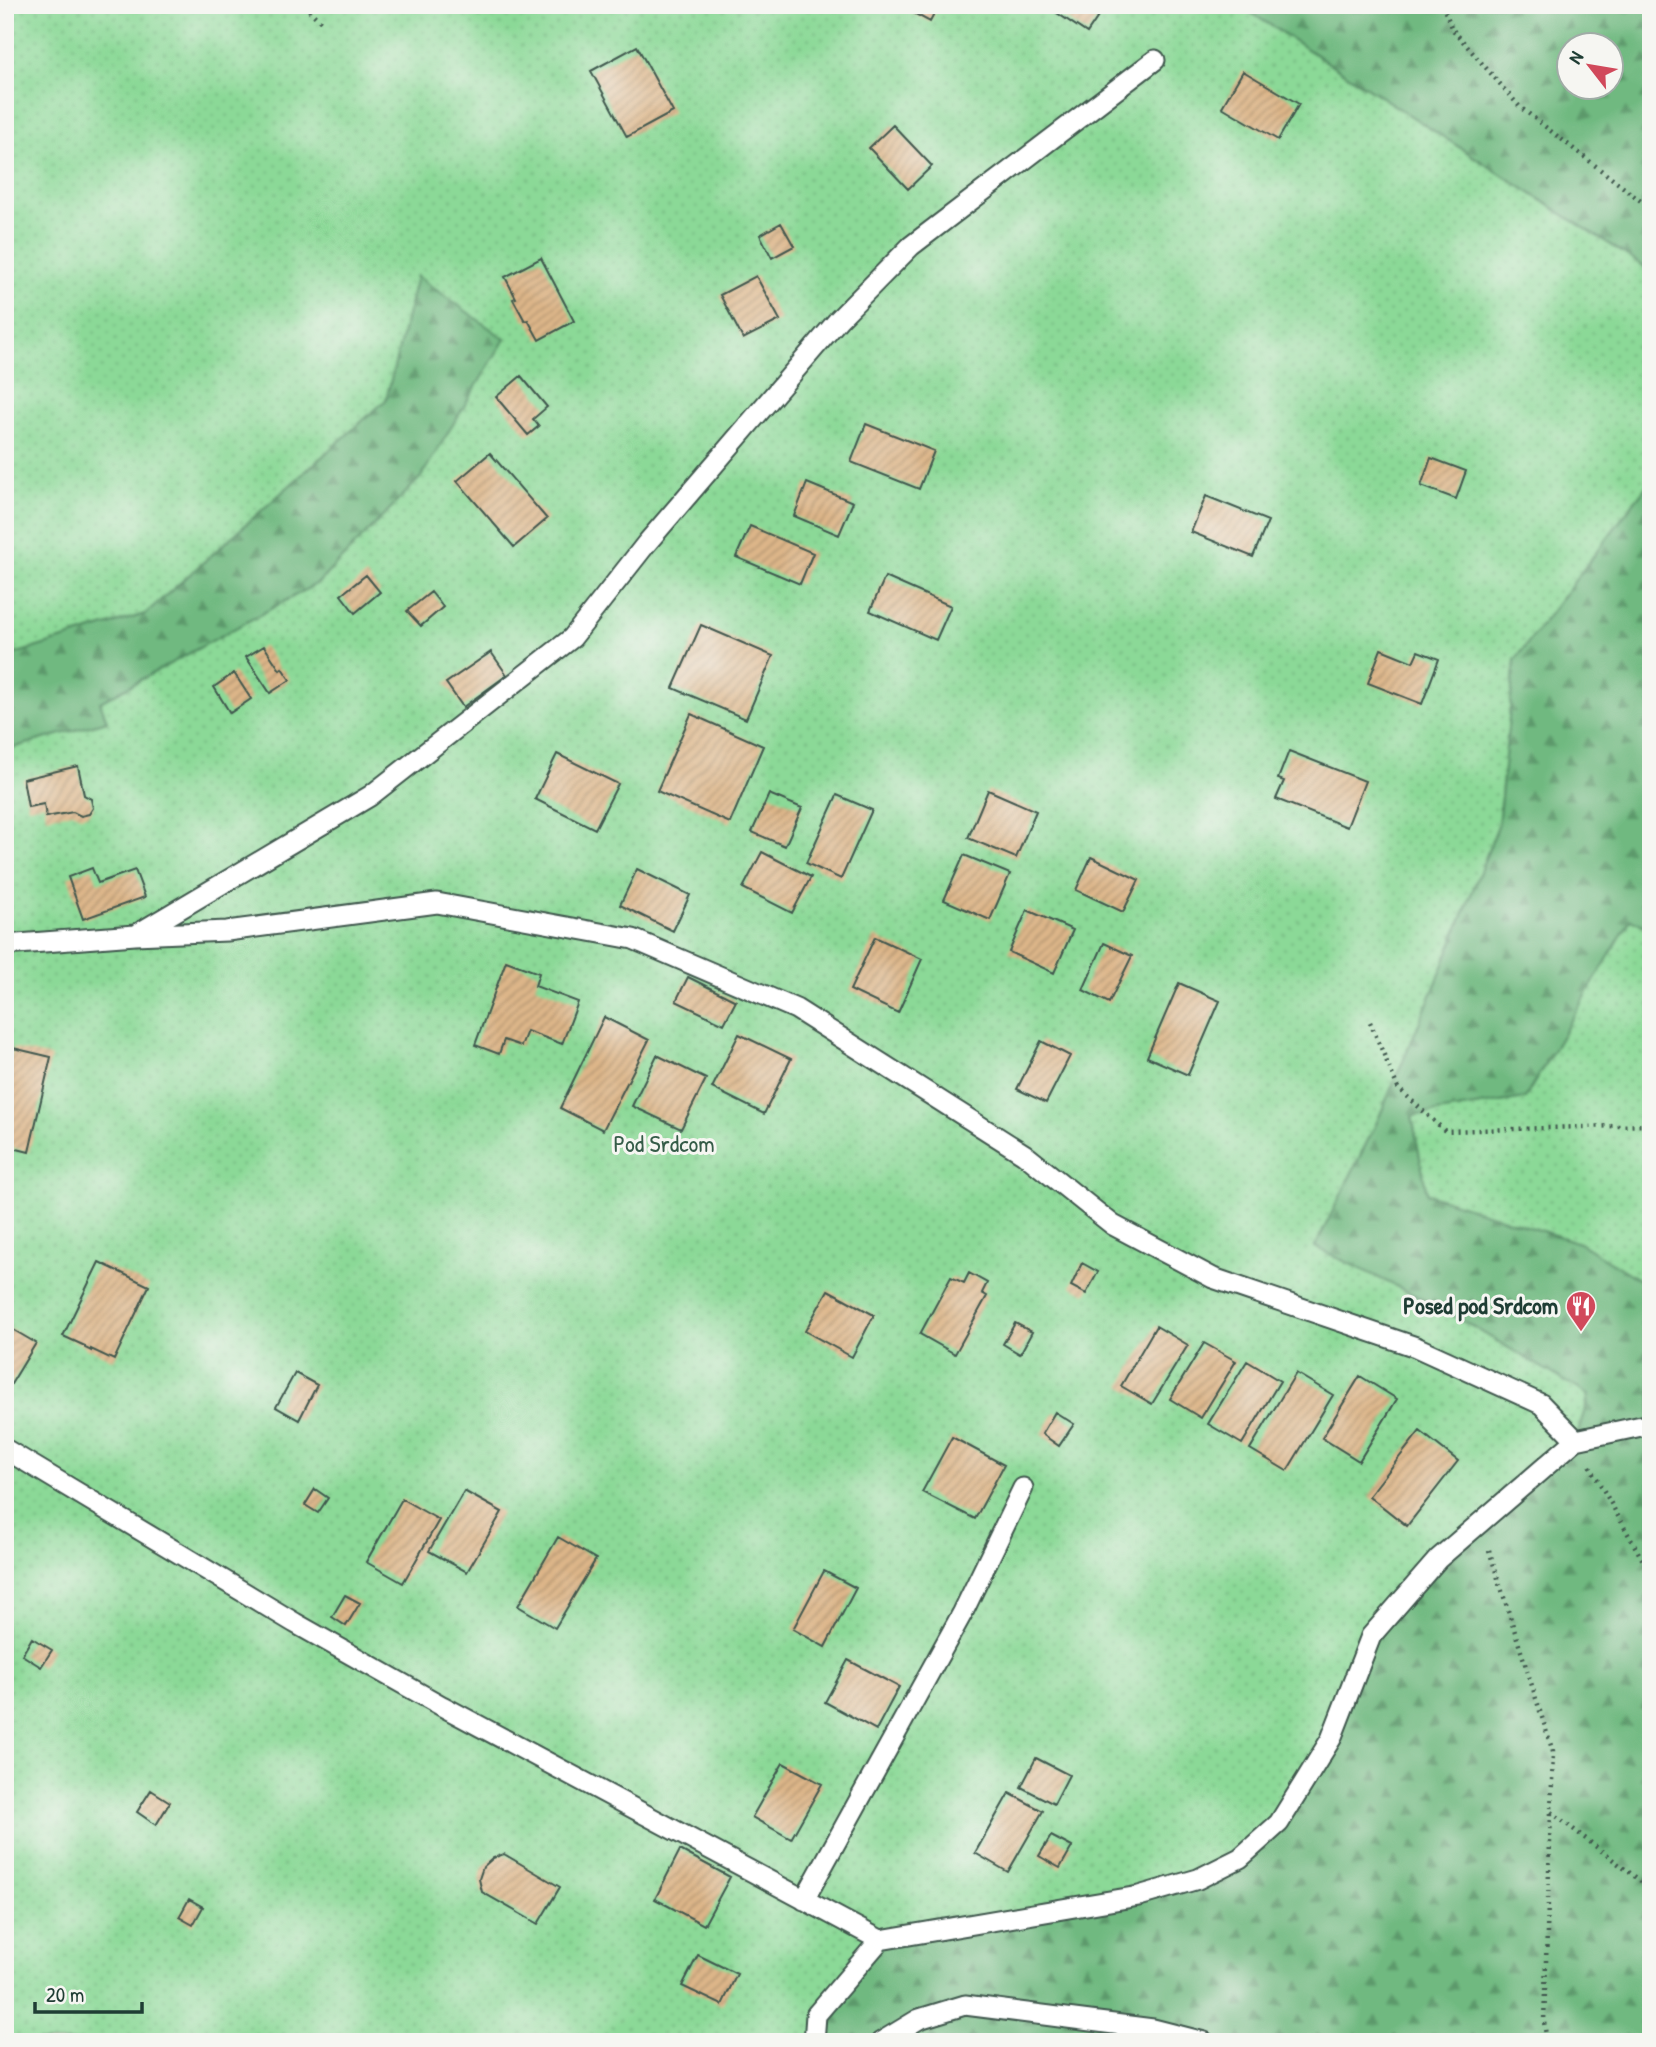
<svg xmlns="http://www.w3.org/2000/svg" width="1656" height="2047" viewBox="0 0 1656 2047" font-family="'Patrick Hand',sans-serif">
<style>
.grass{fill:url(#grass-dots);stroke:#558b66;stroke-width:2}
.forest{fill:url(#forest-firs);stroke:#487b5a;stroke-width:2;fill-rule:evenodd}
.building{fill:url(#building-hatch)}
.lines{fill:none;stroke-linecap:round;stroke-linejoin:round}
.lane-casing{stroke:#3f574d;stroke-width:23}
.path{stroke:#3f574d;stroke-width:4.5;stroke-dasharray:2 5;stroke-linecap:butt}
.lane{stroke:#fff;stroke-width:19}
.labels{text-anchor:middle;stroke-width:6;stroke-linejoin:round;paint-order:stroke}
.park-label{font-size:24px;fill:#355c48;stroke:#f6f6f2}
.poi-label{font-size:24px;font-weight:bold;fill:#1f3d34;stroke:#f6f6f2;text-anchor:end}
</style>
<defs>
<pattern id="grass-dots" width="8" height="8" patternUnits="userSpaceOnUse" patternTransform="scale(1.75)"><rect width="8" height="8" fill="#8bd997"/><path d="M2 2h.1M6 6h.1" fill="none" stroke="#78bb83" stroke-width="1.8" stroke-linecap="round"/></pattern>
<pattern id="forest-firs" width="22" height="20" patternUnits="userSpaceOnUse" patternTransform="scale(1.75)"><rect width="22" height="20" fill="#70b980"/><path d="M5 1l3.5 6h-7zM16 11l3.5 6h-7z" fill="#5b986a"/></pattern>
<pattern id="building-hatch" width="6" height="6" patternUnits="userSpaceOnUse" patternTransform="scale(1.75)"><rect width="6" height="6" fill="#ddb689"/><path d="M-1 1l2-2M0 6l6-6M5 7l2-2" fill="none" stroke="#b39571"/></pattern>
</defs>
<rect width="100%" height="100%" fill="#f6f6f2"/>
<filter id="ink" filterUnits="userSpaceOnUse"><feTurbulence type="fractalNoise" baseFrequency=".0143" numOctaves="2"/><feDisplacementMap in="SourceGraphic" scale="14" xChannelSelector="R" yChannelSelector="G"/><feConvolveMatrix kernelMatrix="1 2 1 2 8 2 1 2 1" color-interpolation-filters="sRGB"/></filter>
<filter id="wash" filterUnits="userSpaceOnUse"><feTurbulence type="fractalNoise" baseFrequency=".00686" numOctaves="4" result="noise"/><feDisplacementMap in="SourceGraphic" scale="28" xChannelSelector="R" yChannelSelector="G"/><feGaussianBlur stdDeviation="1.57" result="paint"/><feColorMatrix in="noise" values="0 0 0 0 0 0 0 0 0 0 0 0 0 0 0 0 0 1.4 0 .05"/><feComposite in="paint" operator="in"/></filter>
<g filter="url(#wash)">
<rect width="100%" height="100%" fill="#f3ead9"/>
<path class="grass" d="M5,5H1239L1651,271V480L1515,660L1498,825L1438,979L1377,1122L1315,1247L1437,1306L1589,1395L1576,1440L1331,1739L1240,1858L814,2042H5V750L107,721L100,702L318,583L421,477L417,277L386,400L145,614L5,657Z
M1631,918L1651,929V1287L1579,1243L1427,1194L1412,1116L1525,1098Z"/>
<path class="forest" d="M1239,5H1651V271ZM1568,46H1610V88H1568Z
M417,276L505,339L421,477L318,583L100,702L107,721L5,750V657L145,614L386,400Z
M1651,480V929L1631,919L1525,1098L1412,1116L1427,1194L1579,1243L1651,1287V2042H814L816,2015L880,1940L1139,1896L1240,1858L1331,1739L1371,1636L1576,1440L1589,1395L1437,1306L1315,1247L1377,1122L1438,979L1498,826L1515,660Z"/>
<g id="blocks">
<path class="building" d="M911,5H939L930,22L908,10Z
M1045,5H1106L1087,33Z
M637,46L673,112L627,137L591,71Z
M1243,71L1299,104L1278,140L1222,107Z
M893,125L932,166L908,189L869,148Z
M781,223L794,246L772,258L760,235Z
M541,258L574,321L539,340L528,320L525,321L513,299L516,298L505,277Z
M756,276L780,320L743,339L720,295Z
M521,376L547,407L533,419L539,426L528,435L496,397Z
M866,424L934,451L919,489L851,462Z
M490,453L547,519L514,547L457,481Z
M1431,458L1466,471L1456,499L1421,486Z
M807,483L853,502L839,535L794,516Z
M1206,496L1268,521L1253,557L1191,532Z
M750,526L813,553L800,584L736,557Z
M366,575L380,592L355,613L341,595Z
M885,577L951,606L936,640L870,611Z
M431,592L443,607L421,626L407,611Z
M701,625L773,656L746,719L673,688Z
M264,646L280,670L282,668L290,680L270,693L246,657Z
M1381,649L1413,662L1418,651L1439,659L1422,704L1368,683Z
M491,652L507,675L463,707L446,683Z
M234,673L251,699L230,713L214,687Z
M691,714L763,746L730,823L657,791Z
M1289,751L1365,781L1347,827L1276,799L1284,781L1278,779Z
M557,754L618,784L595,829L535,799Z
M78,766L84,795L91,799L93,808L89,814L81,816L73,812L46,817L44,804L28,807L23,779Z
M988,790L1036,811L1016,858L968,838Z
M769,794L802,808L785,846L752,832Z
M837,795L872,810L841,879L806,863Z
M762,852L811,877L792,913L743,888Z
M964,855L1010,874L990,920L944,900Z
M1091,857L1139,880L1123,912L1076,890Z
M92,868L98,883L135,870L145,897L83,919L68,877Z
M637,869L690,895L673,931L620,905Z
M1027,910L1073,930L1054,973L1009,952Z
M875,937L922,959L898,1013L850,990Z
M1104,943L1132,956L1109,1003L1083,990Z
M506,961L539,973L535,986L578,1002L562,1044L527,1031L521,1046L504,1040L499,1054L475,1045Z
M688,977L736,1001L724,1024L676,1001Z
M1179,983L1220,1001L1188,1075L1147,1057Z
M604,1017L649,1040L603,1130L560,1108Z
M739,1034L791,1059L764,1114L712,1088Z
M1041,1041L1070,1056L1046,1103L1017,1089Z
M13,1048L51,1057L29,1152L5,1146V1081Z
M657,1055L706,1079L681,1129L632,1106Z
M99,1262L149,1286L114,1360L91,1349V1351L85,1348V1346L63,1336Z
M1082,1263L1098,1272L1086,1294L1071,1286Z
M969,1273L987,1283L982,1293L987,1296L955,1354L920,1334L951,1277L964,1283Z
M828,1290L874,1315L852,1357L805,1331Z
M1015,1323L1032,1332L1020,1354L1003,1344Z
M1156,1326L1188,1345L1152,1404L1121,1386Z
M12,1329L36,1343L5,1394V1339Z
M1204,1343L1236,1361L1201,1418L1170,1399Z
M1247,1361L1280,1381L1242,1444L1208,1424Z
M295,1373L317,1385L299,1420L276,1407Z
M1296,1373L1333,1395L1287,1471L1250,1449Z
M1360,1376L1397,1399L1359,1461L1322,1438Z
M1055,1412L1074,1424L1059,1446L1042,1434Z
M1420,1431L1458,1461L1407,1526L1369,1496Z
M952,1437L1004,1465L975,1519L922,1492Z
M315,1489L328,1498L318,1513L305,1505Z
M464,1491L502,1512L467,1572L429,1551Z
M402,1499L439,1520L403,1583L366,1562Z
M558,1537L596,1559L555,1628L518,1606Z
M824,1571L856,1588L825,1647L793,1629Z
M345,1595L360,1603L346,1626L332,1617Z
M32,1638L52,1650L41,1667L22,1655Z
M848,1660L899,1687L876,1730L825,1702Z
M1036,1758L1069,1775L1054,1804L1021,1787Z
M783,1763L822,1784L791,1839L752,1817Z
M151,1790L170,1802L156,1825L137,1812Z
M1009,1793L1043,1811L1008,1872L975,1853Z
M1051,1836L1072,1847L1060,1868L1039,1856Z
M680,1850L730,1877L704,1925L655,1899Z
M504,1854L560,1887L538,1924L482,1892L479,1879L483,1867L493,1858Z
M189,1899L203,1907L193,1925L179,1917Z
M698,1955L737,1974L722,2005L682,1986Z"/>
</g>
</g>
<g filter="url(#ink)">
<use href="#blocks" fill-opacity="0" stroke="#3f574d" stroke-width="2"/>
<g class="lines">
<g class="lane-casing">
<path id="lane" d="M139,933L370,796L572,638L646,544L839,319L911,246L1155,60
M5,945L135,935L227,931L437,903L633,939L796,1009L1024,1154L1113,1225L1213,1278L1416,1347L1541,1404L1576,1440
M5,1449L295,1623L442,1706L880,1940
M804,1900L963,1612L1023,1488
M814,2042L816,2015L880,1940L1139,1896L1198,1879L1240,1858L1279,1823L1331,1739L1371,1636L1438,1559L1576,1440L1651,1424
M881,2042L919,2019L965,2005L1153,2029L1204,2042"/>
</g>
<path class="path" d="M304,5L323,24
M1442,5L1453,30L1520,107L1651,209
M1370,1022L1398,1088L1445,1131L1651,1125
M1590,1466L1651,1575
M1489,1550L1553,1752L1544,2022L1547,2042
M1551,1812L1651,1889"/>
<use href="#lane" class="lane"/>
</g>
</g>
<defs>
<g id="restaurant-pin" transform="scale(1.575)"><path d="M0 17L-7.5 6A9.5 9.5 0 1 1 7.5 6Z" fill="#d1495b" stroke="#f6f6f2"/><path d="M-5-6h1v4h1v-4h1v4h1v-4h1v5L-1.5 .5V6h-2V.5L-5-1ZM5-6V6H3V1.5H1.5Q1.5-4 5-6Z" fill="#fff"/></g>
</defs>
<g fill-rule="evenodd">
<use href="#restaurant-pin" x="1581" y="1306"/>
</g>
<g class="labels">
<g class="park-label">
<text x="664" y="1152">Pod Srdcom</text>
</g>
<g class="poi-label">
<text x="1558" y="1314">Posed pod Srdcom</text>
</g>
</g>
<rect width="1656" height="2047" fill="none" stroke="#f6f6f2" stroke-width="28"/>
<g transform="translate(1590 66) rotate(301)"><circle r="33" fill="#f6f6f2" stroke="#a0aca6" stroke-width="2"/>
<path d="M0-5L12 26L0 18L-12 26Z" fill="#d1495b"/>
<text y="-10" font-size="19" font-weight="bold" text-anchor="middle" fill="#1f3d34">N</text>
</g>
<path d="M35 2002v10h107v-10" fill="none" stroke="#1f3d34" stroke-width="3.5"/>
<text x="46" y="2002" font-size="21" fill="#1f3d34" stroke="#f6f6f2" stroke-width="5" paint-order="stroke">20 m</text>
</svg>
